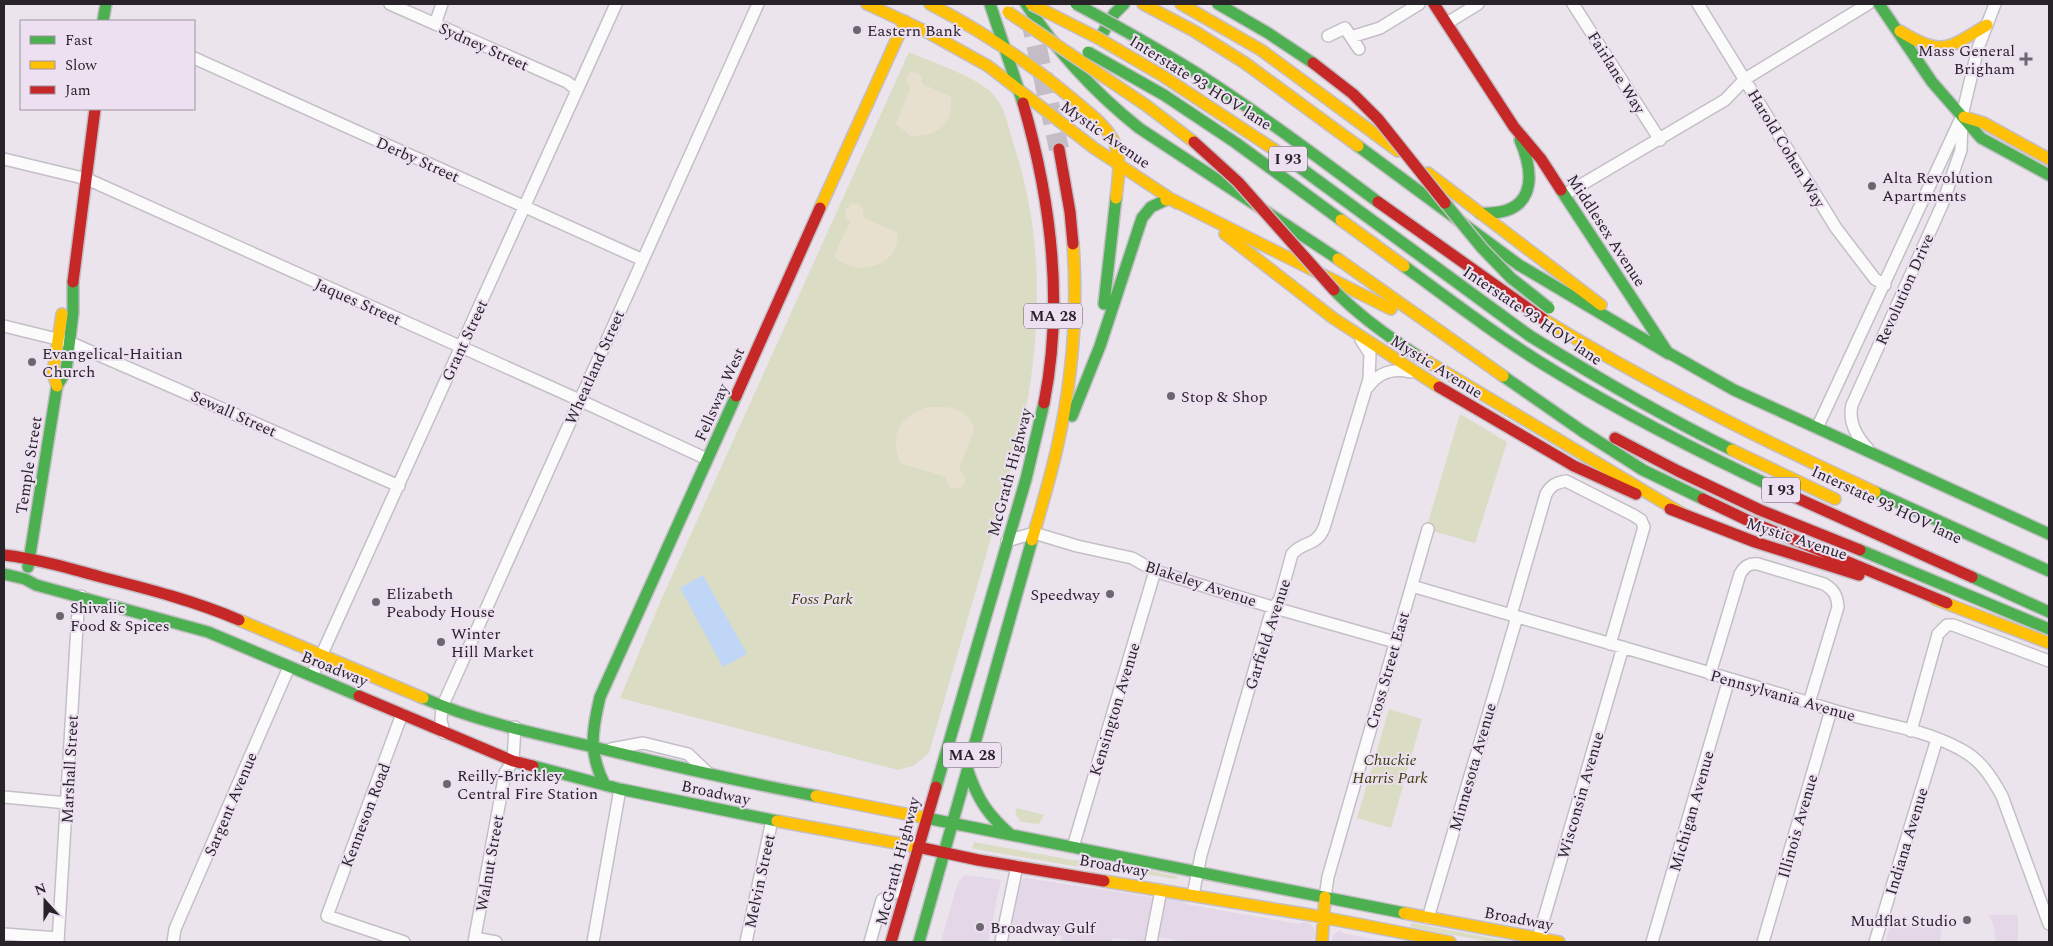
<svg xmlns="http://www.w3.org/2000/svg" width="2053" height="946" viewBox="0 0 2053 946" font-family="Spectral,serif">
<style>
.built{fill:#e4d7e7}
.green{fill:#dadcc3}
.sand{fill:#e8e0cf}
.water{fill:#c0d6f6}
.lines{fill:none;stroke-linecap:round;stroke-linejoin:round}
.highway-tunnel{stroke:#c4bdc6;stroke-width:20;stroke-dasharray:20 10;stroke-linecap:butt}
.street-casing{stroke:#c4bfc6;stroke-width:14}
.fast-casing{stroke:#c4bfc6;stroke-width:14}
.slow-casing{stroke:#c4bfc6;stroke-width:14}
.jam-casing{stroke:#c4bfc6;stroke-width:14}
.street{stroke:#fcfbfc;stroke-width:11}
.fast{stroke:#4caf50;stroke-width:11}
.slow{stroke:#ffc107;stroke-width:11}
.jam{stroke:#c62828;stroke-width:11}
.fast-bridge-casing{stroke:#c4bfc6;stroke-width:14;stroke-linecap:butt}
.slow-bridge-casing{stroke:#c4bfc6;stroke-width:14;stroke-linecap:butt}
.jam-bridge-casing{stroke:#c4bfc6;stroke-width:14;stroke-linecap:butt}
.fast-bridge{stroke:#4caf50;stroke-width:11}
.slow-bridge{stroke:#ffc107;stroke-width:11}
.jam-bridge{stroke:#c62828;stroke-width:11}
.poi-dot{fill:#6c676e;stroke:#ede0f1;stroke-width:2}
.labels{text-anchor:middle;stroke-width:4;stroke-linejoin:round;paint-order:stroke}
.shield{fill:#ede0f1;stroke:#635c65;stroke-width:1}
.shield-label{font-size:15px;font-weight:bold;fill:#282329}
.poi-label{font-size:16px;fill:#282329;stroke:#ede0f1;text-anchor:start}
.street-label{font-size:16px;fill:#282329;stroke:#ede0f1}
.park-label{font-size:16px;font-style:italic;fill:#393e0a;stroke:#ede0f1}
</style>
<rect width="100%" height="100%" fill="#ebe4ed"/>
<path class="built" d="M967,875L1001,880L988,942H941L957,885L962,877Z
M1025,878L1151,897L1154,903L1146,942L1113,938L1111,942H1061L1062,936L1012,926L1020,882Z
M1168,899L1182,901L1190,905L1299,924L1304,922L1311,924L1315,931L1314,942H1187L1156,937L1165,900Z
M1989,915H2018V942H1996L1993,924Z
M1891,924L1942,925L1940,942H1885Z
M1340,930L1345,934L1391,942H1332L1333,935Z"/>
<path class="green" d="M909,52C932,62 977,77 993,94C1005,107 1008,126 1013,143C1045,236 1042,338 1021,434L929,753L913,766L898,770L620,698L662,598Z
M1460,414L1507,442L1475,543L1426,529Z
M1389,709L1422,719L1391,828L1357,818Z
M1017,808L1044,815L1039,824L1021,822L1015,814Z
M974,842L1072,860L1121,864L1179,877L1175,879L1139,873H1114L981,850L972,848Z
M1411,923L1513,942H1491L1411,927Z"/>
<path class="sand" d="M911,72L919,73L922,78L921,83L951,97C953,127 938,136 910,136L896,124L911,87L907,83L906,78Z
M851,204H858L863,208V217L897,233C903,264 856,280 834,256L850,222L846,217L845,211Z
M927,407C950,406 961,406 975,427L959,470L965,477L964,484L960,488H951L947,483L946,477L900,463C890,433 898,419 927,407Z"/>
<path class="water" d="M703,575L747,654L723,667L680,588Z"/>
<g class="lines">
<path class="highway-tunnel" d="M1030,16L1059,149"/>
<g class="street-casing">
<path id="street" d="M390,4L567,82L577,90
M1573,4L1660,140
M1698,4L1836,228L1875,279L1885,285
M1447,23L1478,4
M435,24L442,4
M1328,36L1345,28L1351,37L1380,28L1419,4
M1351,37L1359,49
M194,58L643,260
M4,159L87,179L566,394L707,459
M1564,195L1725,100L1745,79L1868,4
M4,326L69,342L399,486
M1368,387C1378,373 1393,368 1410,372
M1817,428L1962,116L1978,48L1995,4
M1868,449C1856,436 1848,422 1852,405L1942,205L1961,150L1962,120
M1007,541L1034,533L1077,546L1132,558L1155,571L1275,608L1395,642
M1412,586C1551,627 1691,666 1829,709C1872,723 1920,727 1960,749C1980,759 1991,776 2002,796L2049,924
M1511,615L1546,494C1551,485 1556,483 1566,481L1633,515L1641,520L1644,527L1610,644
M1710,674L1740,574C1745,566 1749,563 1758,564L1824,584C1834,590 1837,595 1838,607L1809,703
M312,676L616,4
M402,714L327,916L404,942
M1911,731L1938,634L1947,625H1953L2049,661
M444,733L441,720L442,707L758,4
M611,749L643,743L688,754L708,773
M4,797L67,803
M1073,847L1155,571
M1193,895L1201,855L1239,723L1270,616L1280,598L1292,554C1303,541 1316,547 1324,528L1369,379L1370,354L1361,340
M1325,897L1328,877L1428,529
M1428,918L1517,617
M4,934L58,938
M475,938L496,942
M58,942L78,610L81,596
M173,942L175,929L289,667
M474,942L505,773L513,761L515,727
M593,942L620,789
M746,942L772,820
M870,942L882,900L908,885
M1001,942L1017,866
M1151,942L1161,890
M1537,942L1623,647
M1652,942L1729,679
M1763,942L1831,710
M1875,942L1937,739"/>
</g>
<g class="fast-casing">
<path id="fast" d="M990,4L1023,103
M1026,4C1057,52 1094,92 1139,128L1338,259
M1218,4L1268,33L1313,63
M1879,4L1932,82L1981,138L2049,175
M103,21L106,4
M1101,36L1114,14L1124,4
M1358,146L1519,265L1669,354
M1561,190L1668,353
M1480,213C1533,216 1537,180 1520,140
M1404,266C1454,303 1503,340 1556,372C1631,418 1709,457 1788,494
M1104,304L1116,198
M1530,336C1596,377 1662,416 1732,450
M1660,348L1734,390L2049,534
M1503,376L1582,431L1643,470L1703,499
M1072,416L1100,346L1142,218L1151,207L1166,200
M1875,492L2049,571
M1860,550L2049,629
M28,567L57,386L66,371L73,313V282
M4,574L25,579L36,585L208,632L359,696
M1972,577L2049,612
M423,698C478,722 537,734 594,747C668,765 742,782 816,796
M533,766L620,789L777,821
M968,771C978,800 988,815 1011,835
M605,785C588,753 592,731 600,697L736,396
M936,787L1026,479L1044,403
M926,818L1404,913
M919,942L1032,540"/>
</g>
<g class="slow-casing">
<path id="slow" d="M867,4L927,32L988,66L1094,148L1177,203
M930,4C982,31 1030,63 1075,101C1089,113 1106,125 1114,142C1122,161 1118,179 1116,198
M1143,4L1194,31L1245,63L1358,146
M1181,4L1261,50L1398,151
M1900,31C1942,57 1947,49 1987,25
M1964,117L1984,123L2049,159
M1428,173L1601,305
M1166,200L1171,199L1391,309
M820,208L905,21
M1225,234L1333,318L1439,387
M1338,259L1503,376
M1543,319C1650,384 1761,440 1875,492
M1415,354L1681,513
M57,386L53,373L62,314
M1732,450L1835,499
M1032,540C1041,509 1050,479 1057,448C1072,382 1078,312 1073,244
M1935,599L2049,643
M239,620L423,698
M816,796L926,818
M777,821L918,847
M1104,881L1311,915L1450,942
M1404,913L1559,942
M1322,942L1325,897"/>
</g>
<g class="jam-casing">
<path id="jam" d="M1434,4L1514,127L1541,159L1561,190
M1023,103C1051,200 1064,303 1044,403
M1059,149L1070,212L1073,244
M73,282L95,109
M1439,387L1574,466L1636,494
M736,396L820,208
M1615,438L1678,471L1760,510L1860,550
M1788,494L1972,577
M1703,499L1749,521L1947,603
M1670,509L1755,542L1859,575
M4,555C37,559 69,568 101,577C148,589 195,601 239,620
M359,696L513,761L533,766
M918,847L978,860L1104,881
M891,942L936,787"/>
</g>
<use href="#street" class="street"/>
<use href="#fast" class="fast"/>
<use href="#slow" class="slow"/>
<use href="#jam" class="jam"/>
<g class="fast-bridge-casing">
<path id="fast-bridge" d="M1076,4C1117,26 1158,49 1198,74C1260,114 1319,158 1378,202
M1088,52L1164,95L1236,143L1341,220
M1287,158L1530,336
M1445,203L1482,248L1511,278L1549,308
M1334,290C1358,315 1386,335 1415,354"/>
</g>
<g class="slow-bridge-casing">
<path id="slow-bridge" d="M1031,4L1098,38L1163,76L1287,158
M1008,12L1147,106L1194,142
M1341,220L1404,266"/>
</g>
<g class="jam-bridge-casing">
<path id="jam-bridge" d="M1313,63L1353,94L1378,119L1445,203
M1194,142L1238,182L1334,290
M1378,202L1543,319"/>
</g>
<use href="#fast-bridge" class="fast-bridge"/>
<use href="#slow-bridge" class="slow-bridge"/>
<use href="#jam-bridge" class="jam-bridge"/>
</g>
<g class="poi-dot">
<circle cx="857" cy="30" r="5"/>
<path d="M2023.5 51.5h5v5h5v5h-5v5h-5v-5h-5v-5h5z"/>
<circle cx="1872" cy="186" r="5"/>
<circle cx="32" cy="362" r="5"/>
<circle cx="1171" cy="396" r="5"/>
<circle cx="1110" cy="594" r="5"/>
<circle cx="376" cy="602" r="5"/>
<circle cx="60" cy="616" r="5"/>
<circle cx="441" cy="642" r="5"/>
<circle cx="447" cy="784" r="5"/>
<circle cx="1967" cy="920" r="5"/>
<circle cx="980" cy="927" r="5"/>
</g>
<g class="labels">
<g class="shield">
<rect x="1269" y="146.5" width="38" height="25" rx="4"/>
<rect x="1024" y="303.5" width="58" height="25" rx="4"/>
<rect x="1762" y="477.5" width="38" height="25" rx="4"/>
<rect x="943" y="742.5" width="58" height="25" rx="4"/>
</g>
<g class="shield-label">
<text x="1288" y="164">I 93</text>
<text x="1053" y="321">MA 28</text>
<text x="1781" y="495">I 93</text>
<text x="972" y="760">MA 28</text>
</g>
<g class="poi-label">
<text x="867" y="36">Eastern Bank</text>
<text x="2015" y="56" text-anchor="end">Mass General<tspan x="2015" dy="18">Brigham</tspan></text>
<text x="1882" y="183">Alta Revolution<tspan x="1882" dy="18">Apartments</tspan></text>
<text x="42" y="359">Evangelical-Haitian<tspan x="42" dy="18">Church</tspan></text>
<text x="1181" y="402">Stop &amp; Shop</text>
<text x="386" y="599">Elizabeth<tspan x="386" dy="18">Peabody House</tspan></text>
<text x="1100" y="600" text-anchor="end">Speedway</text>
<text x="70" y="613">Shivalic<tspan x="70" dy="18">Food &amp; Spices</tspan></text>
<text x="451" y="639">Winter<tspan x="451" dy="18">Hill Market</tspan></text>
<text x="457" y="781">Reilly-Brickley<tspan x="457" dy="18">Central Fire Station</tspan></text>
<text x="1957" y="926" text-anchor="end">Mudflat Studio</text>
<text x="990" y="933">Broadway Gulf</text>
</g>
<g class="street-label">
<text transform="translate(484 46) rotate(24)" y="6">Sydney Street</text>
<text transform="translate(1617 72) rotate(58)" y="6">Fairlane Way</text>
<text transform="translate(1201 82) rotate(32)" y="6">Interstate 93 HOV lane</text>
<text transform="translate(1106 134) rotate(35)" y="6">Mystic Avenue</text>
<text transform="translate(1787 148) rotate(59)" y="6">Harold Cohen Way</text>
<text transform="translate(418 159) rotate(24)" y="6">Derby Street</text>
<text transform="translate(1607 230) rotate(57)" y="6">Middlesex Avenue</text>
<text transform="translate(1904 289) rotate(-66)" y="6">Revolution Drive</text>
<text transform="translate(358 301) rotate(24)" y="6">Jaques Street</text>
<text transform="translate(1533 315) rotate(34)" y="6">Interstate 93 HOV lane</text>
<text transform="translate(464 340) rotate(-65)" y="6">Grant Street</text>
<text transform="translate(1437 366) rotate(32)" y="6">Mystic Avenue</text>
<text transform="translate(594 367) rotate(-66)" y="6">Wheatland Street</text>
<text transform="translate(719 394) rotate(-66)" y="6">Fellsway West</text>
<text transform="translate(234 413) rotate(24)" y="6">Sewall Street</text>
<text transform="translate(28 465) rotate(-81)" y="6">Temple Street</text>
<text transform="translate(1009 472) rotate(-75)" y="6">McGrath Highway</text>
<text transform="translate(1887 504) rotate(25)" y="6">Interstate 93 HOV lane</text>
<text transform="translate(1797 538) rotate(18)" y="6">Mystic Avenue</text>
<text transform="translate(1201 583) rotate(18)" y="6">Blakeley Avenue</text>
<text transform="translate(1267 634) rotate(-72)" y="6">Garfield Avenue</text>
<text transform="translate(335 668) rotate(22)" y="6">Broadway</text>
<text transform="translate(1387 670) rotate(-74)" y="6">Cross Street East</text>
<text transform="translate(1783 695) rotate(16)" y="6">Pennsylvania Avenue</text>
<text transform="translate(1114 709) rotate(-73)" y="6">Kensington Avenue</text>
<text transform="translate(1472 767) rotate(-74)" y="6">Minnesota Avenue</text>
<text transform="translate(69 769) rotate(-87)" y="6">Marshall Street</text>
<text transform="translate(716 792) rotate(12)" y="6">Broadway</text>
<text transform="translate(1580 795) rotate(-74)" y="6">Wisconsin Avenue</text>
<text transform="translate(230 804) rotate(-67)" y="6">Sargent Avenue</text>
<text transform="translate(1691 811) rotate(-74)" y="6">Michigan Avenue</text>
<text transform="translate(365 815) rotate(-69)" y="6">Kenneson Road</text>
<text transform="translate(1797 826) rotate(-74)" y="6">Illinois Avenue</text>
<text transform="translate(1906 841) rotate(-73)" y="6">Indiana Avenue</text>
<text transform="translate(897 861) rotate(-75)" y="6">McGrath Highway</text>
<text transform="translate(489 863) rotate(-80)" y="6">Walnut Street</text>
<text transform="translate(1114 865) rotate(10)" y="6">Broadway</text>
<text transform="translate(759 881) rotate(-78)" y="6">Melvin Street</text>
<text transform="translate(1519 918) rotate(11)" y="6">Broadway</text>
</g>
<g class="park-label">
<text x="822" y="604">Foss Park</text>
<text x="1390" y="765">Chuckie<tspan x="1390" dy="18">Harris Park</tspan></text>
</g>
</g>
<rect width="2053" height="946" fill="none" stroke="#282329" stroke-width="10"/>
<rect x="20" y="20" width="175" height="90" fill="#ede0f1" stroke="#9e94a1"/>
<rect x="30" y="36" width="25" height="8" fill="#4caf50" stroke="#9e94a1"/>
<text x="65" y="45" font-size="15" fill="#282329">Fast</text>
<rect x="30" y="61" width="25" height="8" fill="#ffc107" stroke="#9e94a1"/>
<text x="65" y="70" font-size="15" fill="#282329">Slow</text>
<rect x="30" y="86" width="25" height="8" fill="#c62828" stroke="#9e94a1"/>
<text x="65" y="95" font-size="15" fill="#282329">Jam</text>
<g transform="translate(45 901) rotate(339)" stroke="#ede0f1" stroke-width="4" paint-order="stroke">
<path d="M0-4L9 19L0 12L-9 19Z" fill="#282329"/>
<text y="-8" font-size="14" font-weight="bold" text-anchor="middle" fill="#282329">N</text>
</g>
</svg>
